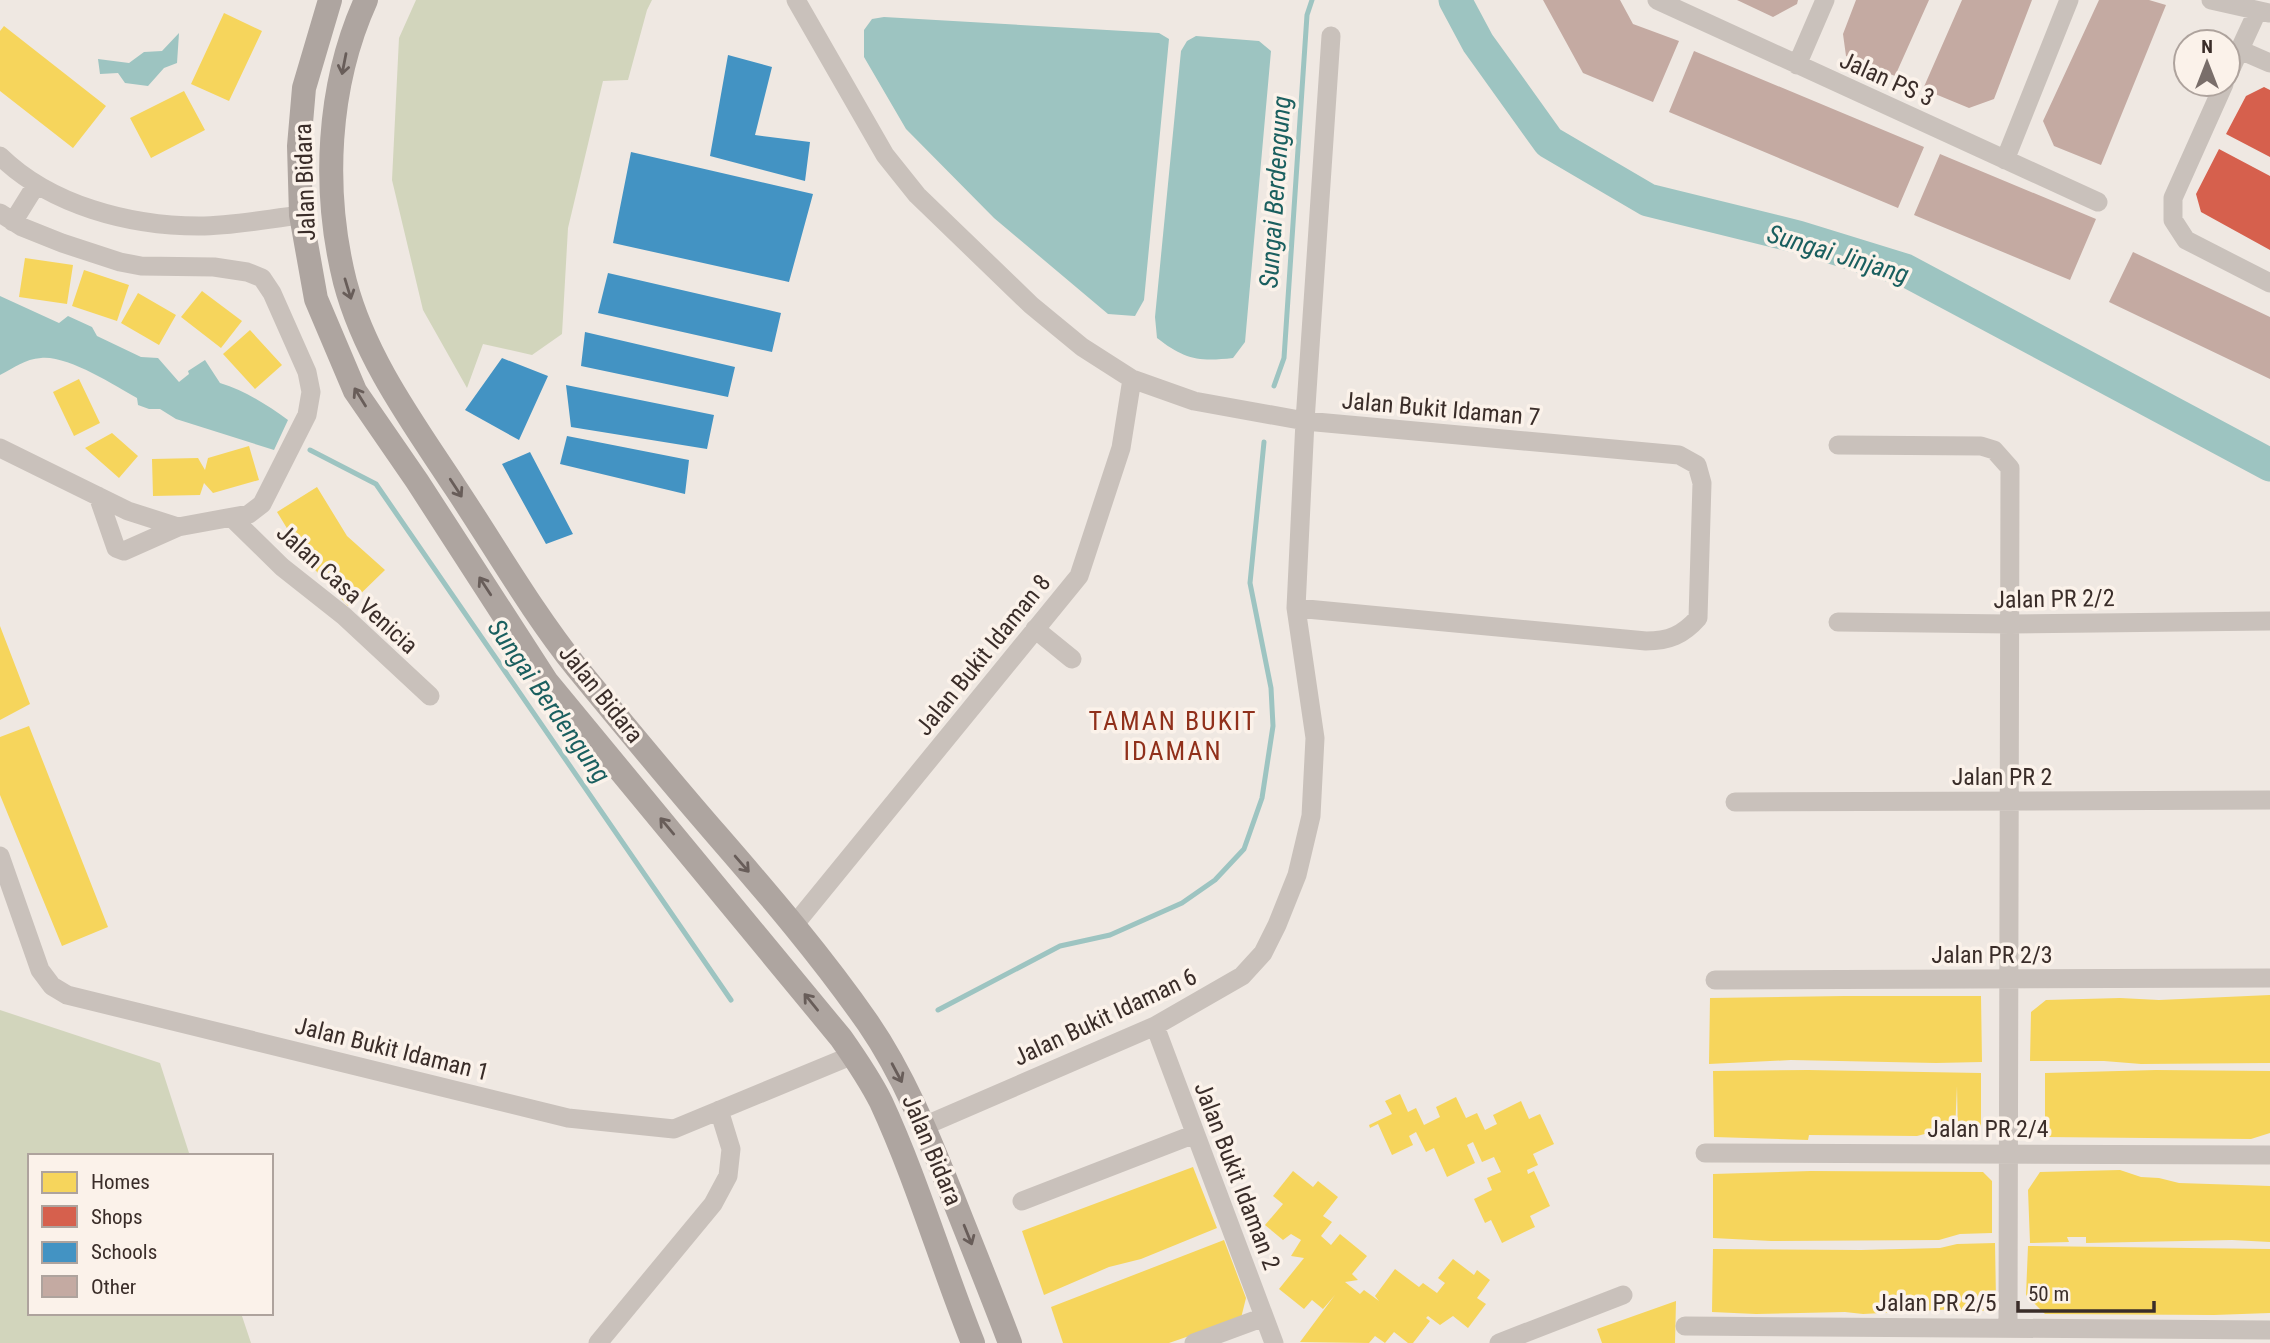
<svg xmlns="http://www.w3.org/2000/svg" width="2270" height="1343" viewBox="0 0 2270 1343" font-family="'Roboto Condensed',sans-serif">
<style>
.green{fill:#d2d5bc}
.water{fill:#9dc4c1}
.homes{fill:#f6d55c}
.shops{fill:#d6604d}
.schools{fill:#4393c3}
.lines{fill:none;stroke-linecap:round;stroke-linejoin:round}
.stream{stroke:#9dc4c1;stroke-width:5}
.river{stroke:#9dc4c1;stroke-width:33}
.building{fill:#c4aaa2}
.minor{stroke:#c9c1bb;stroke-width:19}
.major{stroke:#aea5a0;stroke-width:24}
.oneway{stroke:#685d59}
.labels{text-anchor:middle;stroke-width:7;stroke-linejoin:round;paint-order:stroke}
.street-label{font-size:24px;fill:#3a2d29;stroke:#fbf2ea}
.water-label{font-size:26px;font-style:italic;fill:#1a5f5f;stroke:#fbf2ea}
.neighbourhood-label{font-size:26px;letter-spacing:2px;fill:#90301b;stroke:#fbf2ea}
</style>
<rect width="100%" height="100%" fill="#efe8e2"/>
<path class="green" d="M416,0H652L647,10L628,80L603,81L568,228L562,334L532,355L483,344L467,388L423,310L392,180L399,38Z
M0,1010L160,1063L190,1156H30V1313H241L251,1343H0Z"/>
<path class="water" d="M884,17L1159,33L1169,39L1144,300L1135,316L1108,314L994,218L906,129L864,57V30L872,19Z
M179,33L177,63L164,68L148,86L125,83L118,73L100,74L98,59L129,63L144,52L162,51Z
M1196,36L1259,41L1271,51L1245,342L1233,358C1198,362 1184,359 1157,338L1155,317L1181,51L1187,41Z
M0,296L59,323L68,316L92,327L97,336L141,357L158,358L179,382L189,374L188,371L205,360L220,383C246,391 267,405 288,420L274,450L176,419L160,409H149L138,405L137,398C114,385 67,355 41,358C25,359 14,368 0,375Z"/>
<path class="homes" d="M224,13L262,31L229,101L191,84Z
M4,26L106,106L73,148L0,91V31Z
M184,91L205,130L151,158L130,118Z
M25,258L73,265L67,304L19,297Z
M84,270L129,285L117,321L72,306Z
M202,291L242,321L221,348L181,317Z
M138,293L176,315L159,345L121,323Z
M250,330L282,365L255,389L223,354Z
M79,379L100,423L74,436L53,392Z
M112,433L138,456L119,478L85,448Z
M249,446L259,480L213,493L204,483L200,495L153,496L152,459L198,458L205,470L208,458Z
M317,487L347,536L385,570L348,606L307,561L277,512Z
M0,626L30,704L0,720Z
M29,726L108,927L62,946L0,795V737Z
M2270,995V1063L2141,1064L2104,1061H2030L2031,1012L2046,1000L2120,998L2159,1000Z
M1844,996H1981L1982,1062L1936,1063L1791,1060L1709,1064L1710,998Z
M1808,1070L1981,1073V1137L1958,1138L1957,1086L1955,1131H1936L1917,1136L1809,1135L1808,1140L1714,1137L1713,1071Z
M2156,1070L2270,1071V1133L2251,1139L2045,1137V1073Z
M1400,1094L1408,1112L1416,1108L1424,1125L1440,1117L1436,1107L1456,1097L1466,1118L1477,1113L1485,1130L1497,1124L1493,1115L1521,1101L1529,1119L1540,1114L1554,1144L1533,1154L1538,1165L1527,1170L1528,1174L1534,1171L1550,1206L1530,1216L1535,1227L1502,1243L1491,1220L1485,1223L1474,1199L1492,1190L1487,1178L1501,1172L1494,1157L1482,1162L1473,1142L1467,1145L1475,1163L1447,1177L1434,1148L1426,1152L1416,1132L1409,1136L1413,1145L1392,1155L1378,1124L1370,1128L1369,1125L1392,1114L1385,1101Z
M1193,1167L1217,1228L1141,1259L1109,1267L1044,1295L1022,1231Z
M2120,1170L2141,1177L2159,1178L2179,1183L2270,1186V1242L2232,1240L2086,1243V1237H2067L2069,1242L2030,1243L2028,1190L2040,1172Z
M1293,1171L1313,1187L1318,1181L1338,1197L1323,1216L1332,1222L1321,1236L1331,1245L1340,1234L1367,1256L1352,1274L1358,1280L1345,1282L1360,1294L1364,1290L1379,1301L1375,1296L1395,1269L1419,1287L1423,1283L1437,1293L1445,1283L1438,1278L1453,1259L1474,1275L1477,1270L1490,1280L1477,1298L1486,1304L1468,1328L1453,1316L1440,1325L1428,1316L1426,1318L1430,1321L1413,1343H1408L1394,1332L1385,1343L1375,1336L1369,1343L1300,1342L1335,1295L1323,1309L1312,1300L1304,1309L1279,1289L1304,1258L1291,1256L1301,1240L1291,1234L1283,1240L1265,1225L1283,1204L1273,1196Z
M1811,1171L1983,1172L1992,1181V1233L1960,1234L1939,1240L1771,1241L1713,1238V1174Z
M1224,1240L1246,1298L1241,1318L1169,1343H1063L1051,1307Z
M1995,1243L1996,1300L1983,1311L1956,1309L1863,1314L1845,1312L1756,1314L1712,1312L1713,1249L1861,1250L1940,1248L1957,1244Z
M2028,1246L2270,1249V1313L2214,1315L2045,1314L2026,1295Z
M1676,1301L1675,1343H1602L1597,1329Z"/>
<path class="shops" d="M2264,87L2270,90V157L2226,134L2246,96Z
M2219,149L2270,176V250L2201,212L2196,194Z"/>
<path class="schools" d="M728,55L772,67L755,135L810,142L805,181L710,156Z
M631,152L813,194L789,282L613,243Z
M608,273L781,313L772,352L598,313Z
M585,332L735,367L728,397L581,366Z
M502,358L548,376L519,440L465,410Z
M566,385L714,415L707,449L571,427Z
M567,436L689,460L685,494L560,464Z
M530,452L573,534L546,544L502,464Z"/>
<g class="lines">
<path class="stream" d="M1274,386L1284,358L1307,15L1312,0
M310,450L376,484L731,1000
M938,1010L1060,946L1110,935L1182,903L1215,880L1244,849L1262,798L1273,726L1271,688L1250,583L1264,442"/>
<path class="river" d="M1455,0L1478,43L1549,142L1648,200L1798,237L1905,270L2270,465"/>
</g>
<path class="building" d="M1543,0H1620L1633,24L1679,41L1653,102L1583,73Z
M1737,0H1798L1797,4L1773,17Z
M1856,0H1929L1895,76L1846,56L1843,34Z
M1962,0H2032L1994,99L1969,108L1923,89Z
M2099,0H2149L2166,5L2101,165L2054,146L2043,121Z
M1694,51L1924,147L1898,208L1669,112Z
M1940,154L2096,219L2070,280L1914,215Z
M2133,252L2270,317V379L2109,302Z"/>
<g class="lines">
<path class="minor" d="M796,0L885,155L917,195L1031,305L1082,347L1132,379L1194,401L1305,421L1679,455L1697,465L1702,483L1698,618C1683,635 1669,641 1646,641L1296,608
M1657,0L2098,202
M2211,0L2269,13
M2240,50L2270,63
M1797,65L1825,0
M2228,75L2257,12
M2224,84L2173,198V220L2186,240L2270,283
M0,156C50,205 129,226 199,226C233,226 267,219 301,215
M2005,160L2069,0
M0,213L22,227L62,243L120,262L141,266L214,267L247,272L262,278L272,293L307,372L311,392L307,415L262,504L249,514L178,527L124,551L116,548L98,496
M13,222L36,185
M1838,445L1981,446L1994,450L2010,468L2008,1327
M0,448L128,511L178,527
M232,518L282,567L344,616L430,696
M1838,622L2010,624L2270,621
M1035,629L1072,659
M1735,802L2270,800
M0,856L40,970L52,986L67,995L568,1118L674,1129L853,1055
M795,924L1079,576L1121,448L1132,379
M1715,980L2270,978
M1155,1026L1274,1343
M924,1126L1155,1026L1242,976L1263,953L1277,925L1297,875L1311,816L1315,738L1296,608L1305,421L1331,36
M1705,1153L2270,1155
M1022,1201L1195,1134
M1685,1326L2270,1330
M598,1343L713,1204L728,1176L731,1149L719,1110
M1194,1343L1264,1317
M1499,1343L1623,1295"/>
<path class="major" d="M330,0L304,88L299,146L301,215L316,299L355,391L417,481L547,682L841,1038C855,1058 870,1080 881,1102C917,1180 941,1263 973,1343
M366,0C327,86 322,190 345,282C365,358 413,423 455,487C495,547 532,612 577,668C623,724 669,780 717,835C770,896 822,957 868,1023C905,1077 929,1138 953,1198C972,1246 992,1295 1010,1343"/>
</g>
<defs><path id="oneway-shaft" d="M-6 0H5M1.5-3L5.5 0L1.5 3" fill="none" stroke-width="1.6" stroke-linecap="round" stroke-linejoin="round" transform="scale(1.75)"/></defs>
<g class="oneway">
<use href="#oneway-shaft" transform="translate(344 64) rotate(101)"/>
<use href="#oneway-shaft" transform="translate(348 289) rotate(73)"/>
<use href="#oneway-shaft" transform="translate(360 397) rotate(-122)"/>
<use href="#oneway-shaft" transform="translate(456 488) rotate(57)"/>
<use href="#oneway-shaft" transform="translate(485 586) rotate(-123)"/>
<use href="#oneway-shaft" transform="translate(667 826) rotate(-130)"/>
<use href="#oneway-shaft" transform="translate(742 864) rotate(49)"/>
<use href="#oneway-shaft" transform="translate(811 1002) rotate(-129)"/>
<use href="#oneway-shaft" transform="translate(897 1073) rotate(62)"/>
<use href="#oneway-shaft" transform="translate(968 1235) rotate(68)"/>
</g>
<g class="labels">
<g class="street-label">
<text transform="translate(1887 79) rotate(24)" y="8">Jalan PS 3</text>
<text transform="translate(305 182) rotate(-92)" y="8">Jalan Bidara</text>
<text transform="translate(1441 409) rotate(5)" y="8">Jalan Bukit Idaman 7</text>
<text transform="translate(347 589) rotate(42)" y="8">Jalan Casa Venicia</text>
<text transform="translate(2054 599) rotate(-1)" y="8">Jalan PR 2/2</text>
<text transform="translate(983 655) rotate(-51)" y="8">Jalan Bukit Idaman 8</text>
<text transform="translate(601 694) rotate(51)" y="8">Jalan Bidara</text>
<text x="2002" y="785">Jalan PR 2</text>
<text x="1992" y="963">Jalan PR 2/3</text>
<text transform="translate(1105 1017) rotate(-25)" y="8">Jalan Bukit Idaman 6</text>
<text transform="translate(392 1049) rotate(14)" y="8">Jalan Bukit Idaman 1</text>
<text x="1988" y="1137">Jalan PR 2/4</text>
<text transform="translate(932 1150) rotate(67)" y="8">Jalan Bidara</text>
<text transform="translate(1237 1176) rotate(69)" y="8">Jalan Bukit Idaman 2</text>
<text x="1936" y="1311">Jalan PR 2/5</text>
</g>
<g class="water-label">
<text transform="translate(1275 192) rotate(-86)" y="9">Sungai Berdengung</text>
<text transform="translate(1838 254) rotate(17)" y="9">Sungai Jinjang</text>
<text transform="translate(549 701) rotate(55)" y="9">Sungai Berdengung</text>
</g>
<g class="neighbourhood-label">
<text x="1173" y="730">TAMAN BUKIT<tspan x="1173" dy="30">IDAMAN</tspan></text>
</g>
</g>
<rect x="28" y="1154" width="245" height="161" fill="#fbf2ea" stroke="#aea39d" stroke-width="2"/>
<rect x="42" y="1172" width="35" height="21" fill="#f6d55c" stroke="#aea39d" stroke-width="2"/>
<text x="91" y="1189" font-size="21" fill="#3a2d29">Homes</text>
<rect x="42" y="1206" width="35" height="21" fill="#d6604d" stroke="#aea39d" stroke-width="2"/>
<text x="91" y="1224" font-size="21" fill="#3a2d29">Shops</text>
<rect x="42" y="1242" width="35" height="21" fill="#4393c3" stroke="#aea39d" stroke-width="2"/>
<text x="91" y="1259" font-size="21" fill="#3a2d29">Schools</text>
<rect x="42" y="1276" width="35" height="21" fill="#c4aaa2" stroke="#aea39d" stroke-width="2"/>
<text x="91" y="1294" font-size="21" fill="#3a2d29">Other</text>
<g transform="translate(2207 63)"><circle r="33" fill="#fbf2ea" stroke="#aea39d" stroke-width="2"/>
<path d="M0-5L12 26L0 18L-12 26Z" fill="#796e6a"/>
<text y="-10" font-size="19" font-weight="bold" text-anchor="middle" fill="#3a2d29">N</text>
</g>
<path d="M2018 1301v10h136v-10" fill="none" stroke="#3a2d29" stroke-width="3.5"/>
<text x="2028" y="1301" font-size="21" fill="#3a2d29" stroke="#fbf2ea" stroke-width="5" paint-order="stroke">50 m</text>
</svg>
